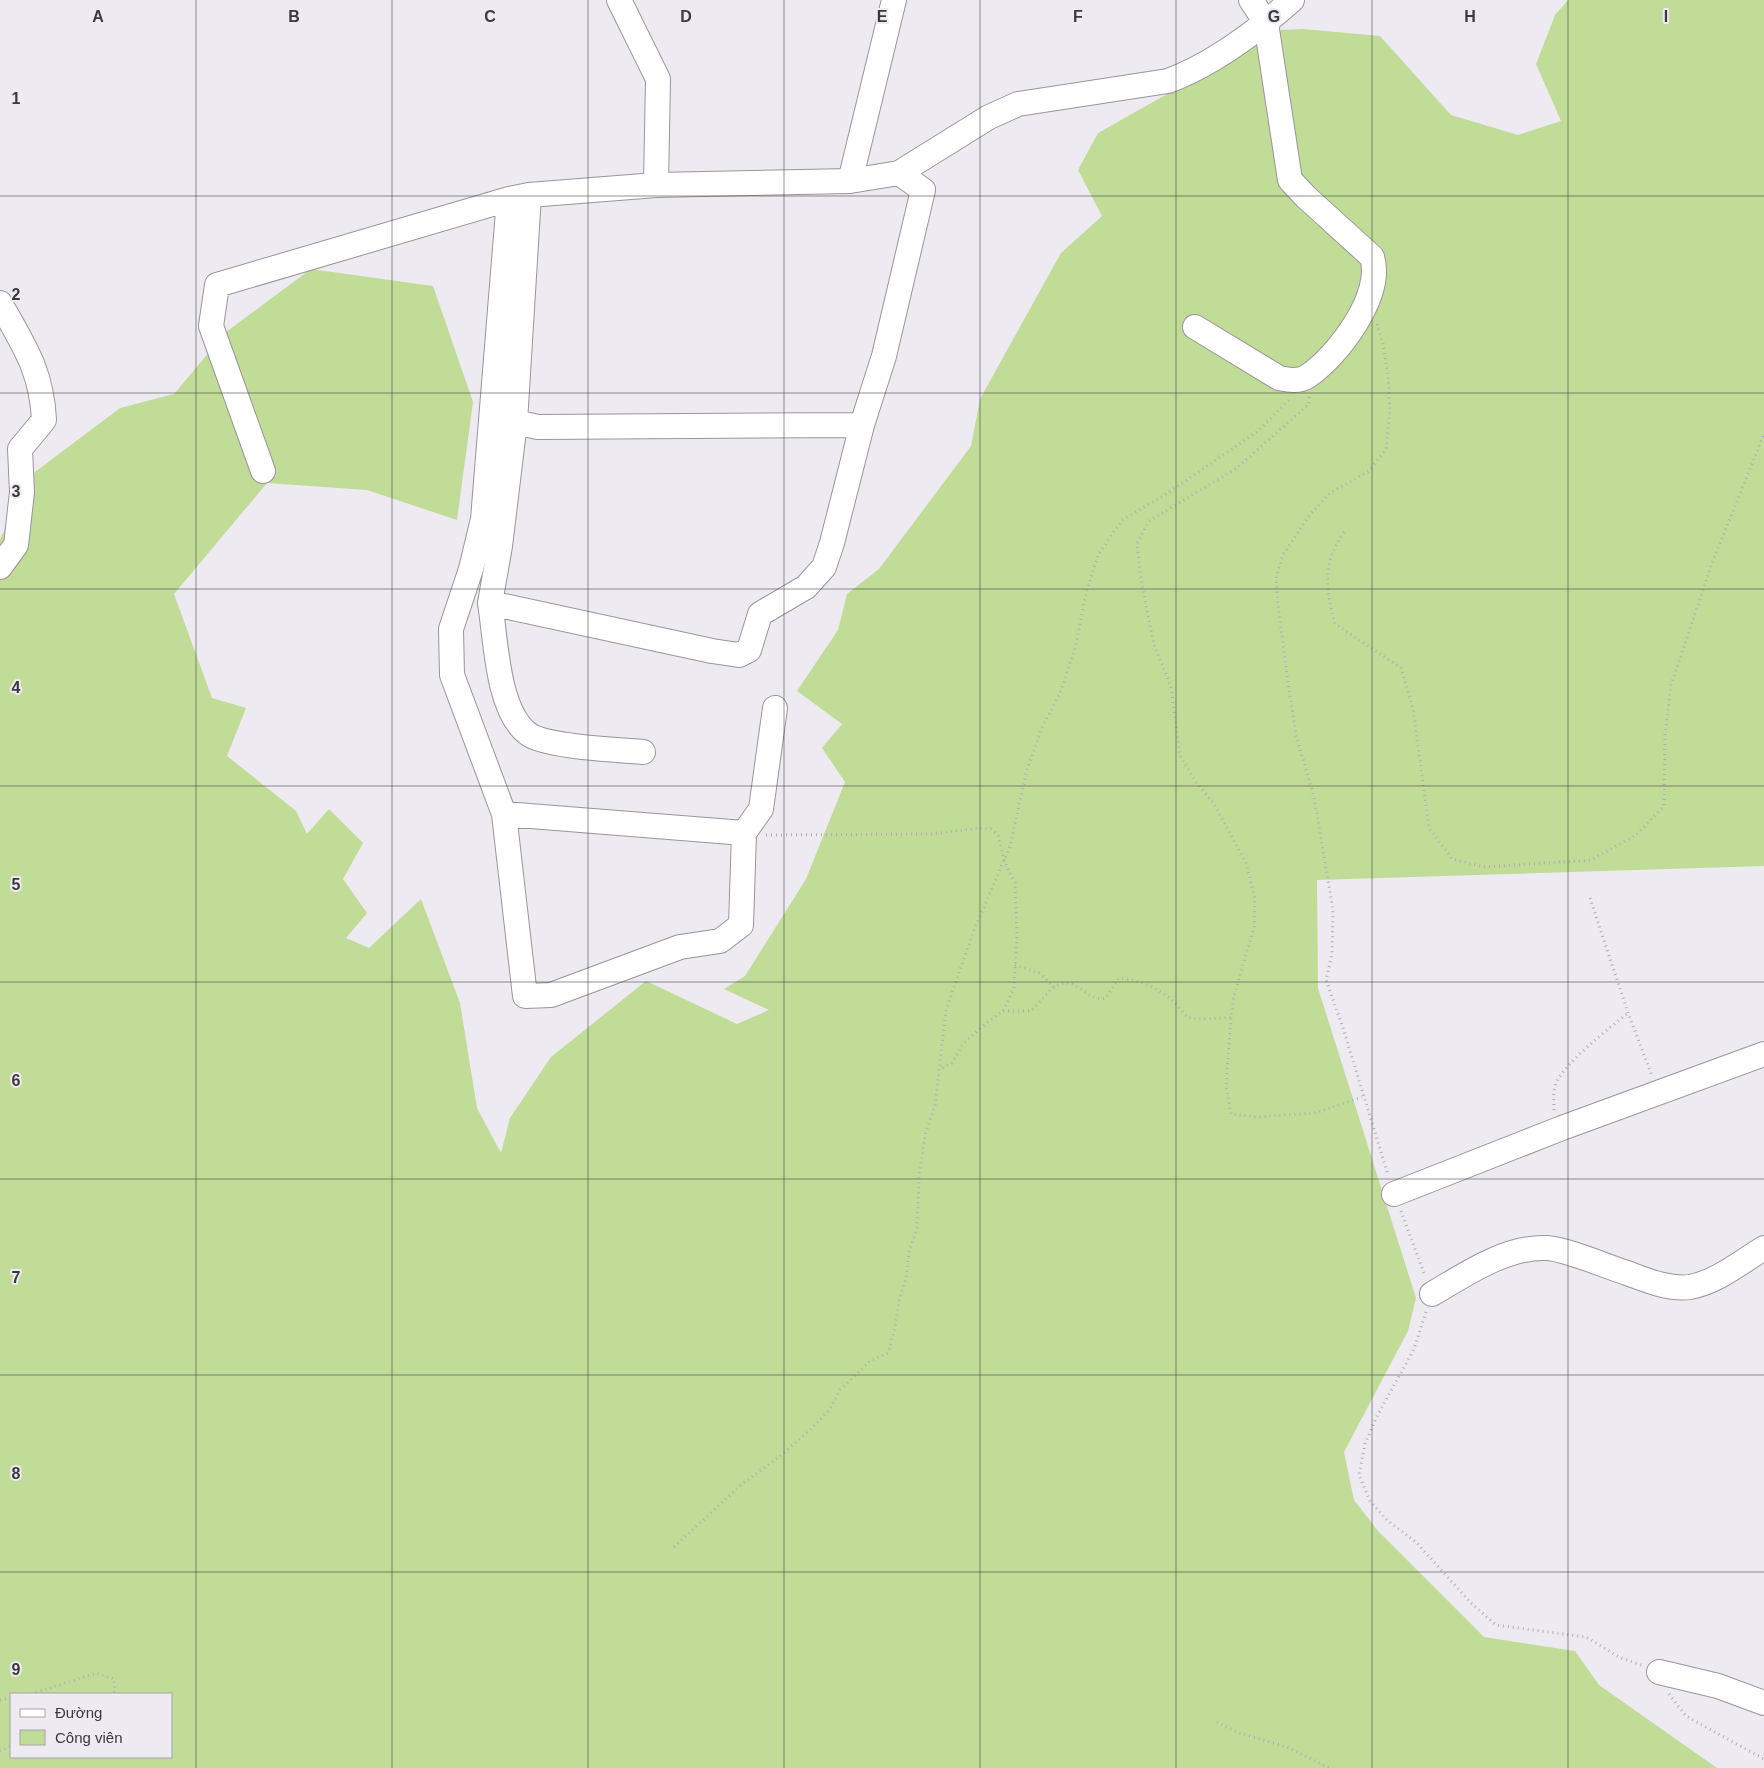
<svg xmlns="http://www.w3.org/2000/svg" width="1764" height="1768" viewBox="0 0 1764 1768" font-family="Helvetica,sans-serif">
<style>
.green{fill:#c0dc97;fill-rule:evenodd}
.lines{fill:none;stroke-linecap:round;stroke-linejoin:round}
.minor-casing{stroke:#98959b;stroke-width:26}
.path{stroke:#b0adb2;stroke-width:3;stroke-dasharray:1 4;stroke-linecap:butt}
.minor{stroke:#fff;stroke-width:24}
.grid{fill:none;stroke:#3b393c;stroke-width:1;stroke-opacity:0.55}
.grid-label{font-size:16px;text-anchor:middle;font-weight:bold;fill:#3b393c;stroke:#eeeaf1;stroke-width:4;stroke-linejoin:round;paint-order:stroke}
</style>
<rect width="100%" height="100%" fill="#eeeaf1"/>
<path class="green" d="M1568,0H1764V866L1317,880L1318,988L1416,1298L1408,1331L1344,1452L1354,1500L1378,1531L1484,1637L1575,1651L1599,1685L1717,1768H0V539L35,472L120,408L174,394L226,332L311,269L433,286L473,402L457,520L367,490L267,483L174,594L212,698L246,708L227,756L296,811L307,834L329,809L363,843L343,879L367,913L346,938L369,948L421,899L460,1003L477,1108L501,1153L510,1118L551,1057L646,981L737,1024L769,1010L724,989L745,976L806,879L845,782L822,748L842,724L797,691L838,630L847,594L879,569L971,446L980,399L1061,253L1102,216L1078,170L1098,133L1281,30L1303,29L1380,36L1451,115L1518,135L1561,121L1536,64L1555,15ZM11,1694H171V1757H11Z"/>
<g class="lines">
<g class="minor-casing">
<path id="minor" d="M619,0L658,79L656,185
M850,181L899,173L989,117L1018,104L1168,81C1211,65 1257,31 1292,0
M529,195L515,422L500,546L490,603L712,651L739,655L749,650L760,614L806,587L824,567L832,543L862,425L884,356L923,190L899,173
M0,303C23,344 42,371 44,420L20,449L22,492L16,545L0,567
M1195,327L1279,378C1289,380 1299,382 1308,376C1339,355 1384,294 1372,257L1306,197L1290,180L1266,23L1251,0
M515,422L538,427L862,425
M263,471L211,326L217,285L509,199L529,195L656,185L850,181L894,0
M490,603C496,640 497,709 527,733C543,747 619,750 643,752
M504,814L744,833L741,925L720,941L680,947L551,995L525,996L504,814L452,675L451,629L471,569L483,519L509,199
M744,833L761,809L775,708
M1394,1194L1562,1128L1764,1054
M1432,1294C1466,1274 1507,1246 1547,1248C1566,1249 1608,1267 1627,1273C1646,1280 1669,1290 1690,1287C1717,1282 1741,1262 1764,1248
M1659,1672L1718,1686L1764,1703"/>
</g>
<path class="path" d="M1377,324L1383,344L1388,375L1390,411L1386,449L1369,471L1330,493L1308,517L1283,555L1276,578L1278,605L1289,690L1297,739L1314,797L1333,910L1332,954L1326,980L1343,1028L1388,1175
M1309,397V404L1237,468L1149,521L1137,543L1141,580L1154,645L1171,687L1180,756L1196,782L1214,804L1246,863L1255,899L1254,927L1234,996L1231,1018L1226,1086L1231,1114L1256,1117L1316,1113L1362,1097
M1344,532C1322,565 1325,586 1335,624L1401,668L1413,709L1429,828L1452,859L1484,867L1591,860L1636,835L1664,806L1665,735L1671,685L1712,563L1764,434
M766,835L931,834L979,828L991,829L998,835L1004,860L1015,883L1017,934L1014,988L1003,1011L985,1024L963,1044L952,1063L939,1070
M1590,898L1628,1013L1652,1076
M1015,965L1039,973L1054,987
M1003,1011H1031C1039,1004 1045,994 1053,988C1077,971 1086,1004 1106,998L1119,978C1139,980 1160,988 1175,1003C1180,1007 1183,1015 1189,1017C1197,1021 1221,1017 1231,1018
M1554,1110C1554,1102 1553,1093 1555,1086C1560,1066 1611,1027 1628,1013
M1401,1211L1425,1276
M1426,1312L1414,1349L1376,1418L1365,1444L1359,1475L1370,1501L1387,1520L1417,1543L1471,1603L1496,1625L1586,1637L1619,1657L1641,1665
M674,1547L742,1484L779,1457L811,1429L829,1410L840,1390L870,1361L888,1353L895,1328L899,1301L906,1278L909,1252L917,1228L919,1178L925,1135L935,1105L946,1010L974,930L1010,846L1027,769L1042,728L1060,693L1076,645L1086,593L1098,555L1122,520L1160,498L1257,432L1289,400
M31,1694L96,1673L114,1679L115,1691L112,1694
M1669,1694L1686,1716L1764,1759
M0,1700L11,1698
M1217,1722L1239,1733L1287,1747L1329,1768
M0,1751L11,1746"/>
<use href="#minor" class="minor"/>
</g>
<path class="grid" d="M196,0V1768M392,0V1768M588,0V1768M784,0V1768M980,0V1768M1176,0V1768M1372,0V1768M1568,0V1768M0,196H1764M0,393H1764M0,589H1764M0,786H1764M0,982H1764M0,1179H1764M0,1375H1764M0,1572H1764"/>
<g class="grid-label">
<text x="98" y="22">A</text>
<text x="294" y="22">B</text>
<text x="490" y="22">C</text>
<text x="686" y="22">D</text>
<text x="882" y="22">E</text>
<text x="1078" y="22">F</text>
<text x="1274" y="22">G</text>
<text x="1470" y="22">H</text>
<text x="1666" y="22">I</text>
<text x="16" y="104">1</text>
<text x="16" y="300">2</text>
<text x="16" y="497">3</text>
<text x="16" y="693">4</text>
<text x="16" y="890">5</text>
<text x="16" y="1086">6</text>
<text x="16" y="1283">7</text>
<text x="16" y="1479">8</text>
<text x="16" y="1675">9</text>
</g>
<rect x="10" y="1693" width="162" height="65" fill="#eeeaf1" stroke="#a6a3a9"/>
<rect x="20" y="1709" width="25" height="8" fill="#ffffff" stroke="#a6a3a9"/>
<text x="55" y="1718" font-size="15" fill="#3b393c">Đường</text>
<rect x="20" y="1730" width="25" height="15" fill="#c0dc97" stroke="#a6a3a9"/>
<text x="55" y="1743" font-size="15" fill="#3b393c">Công viên</text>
</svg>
